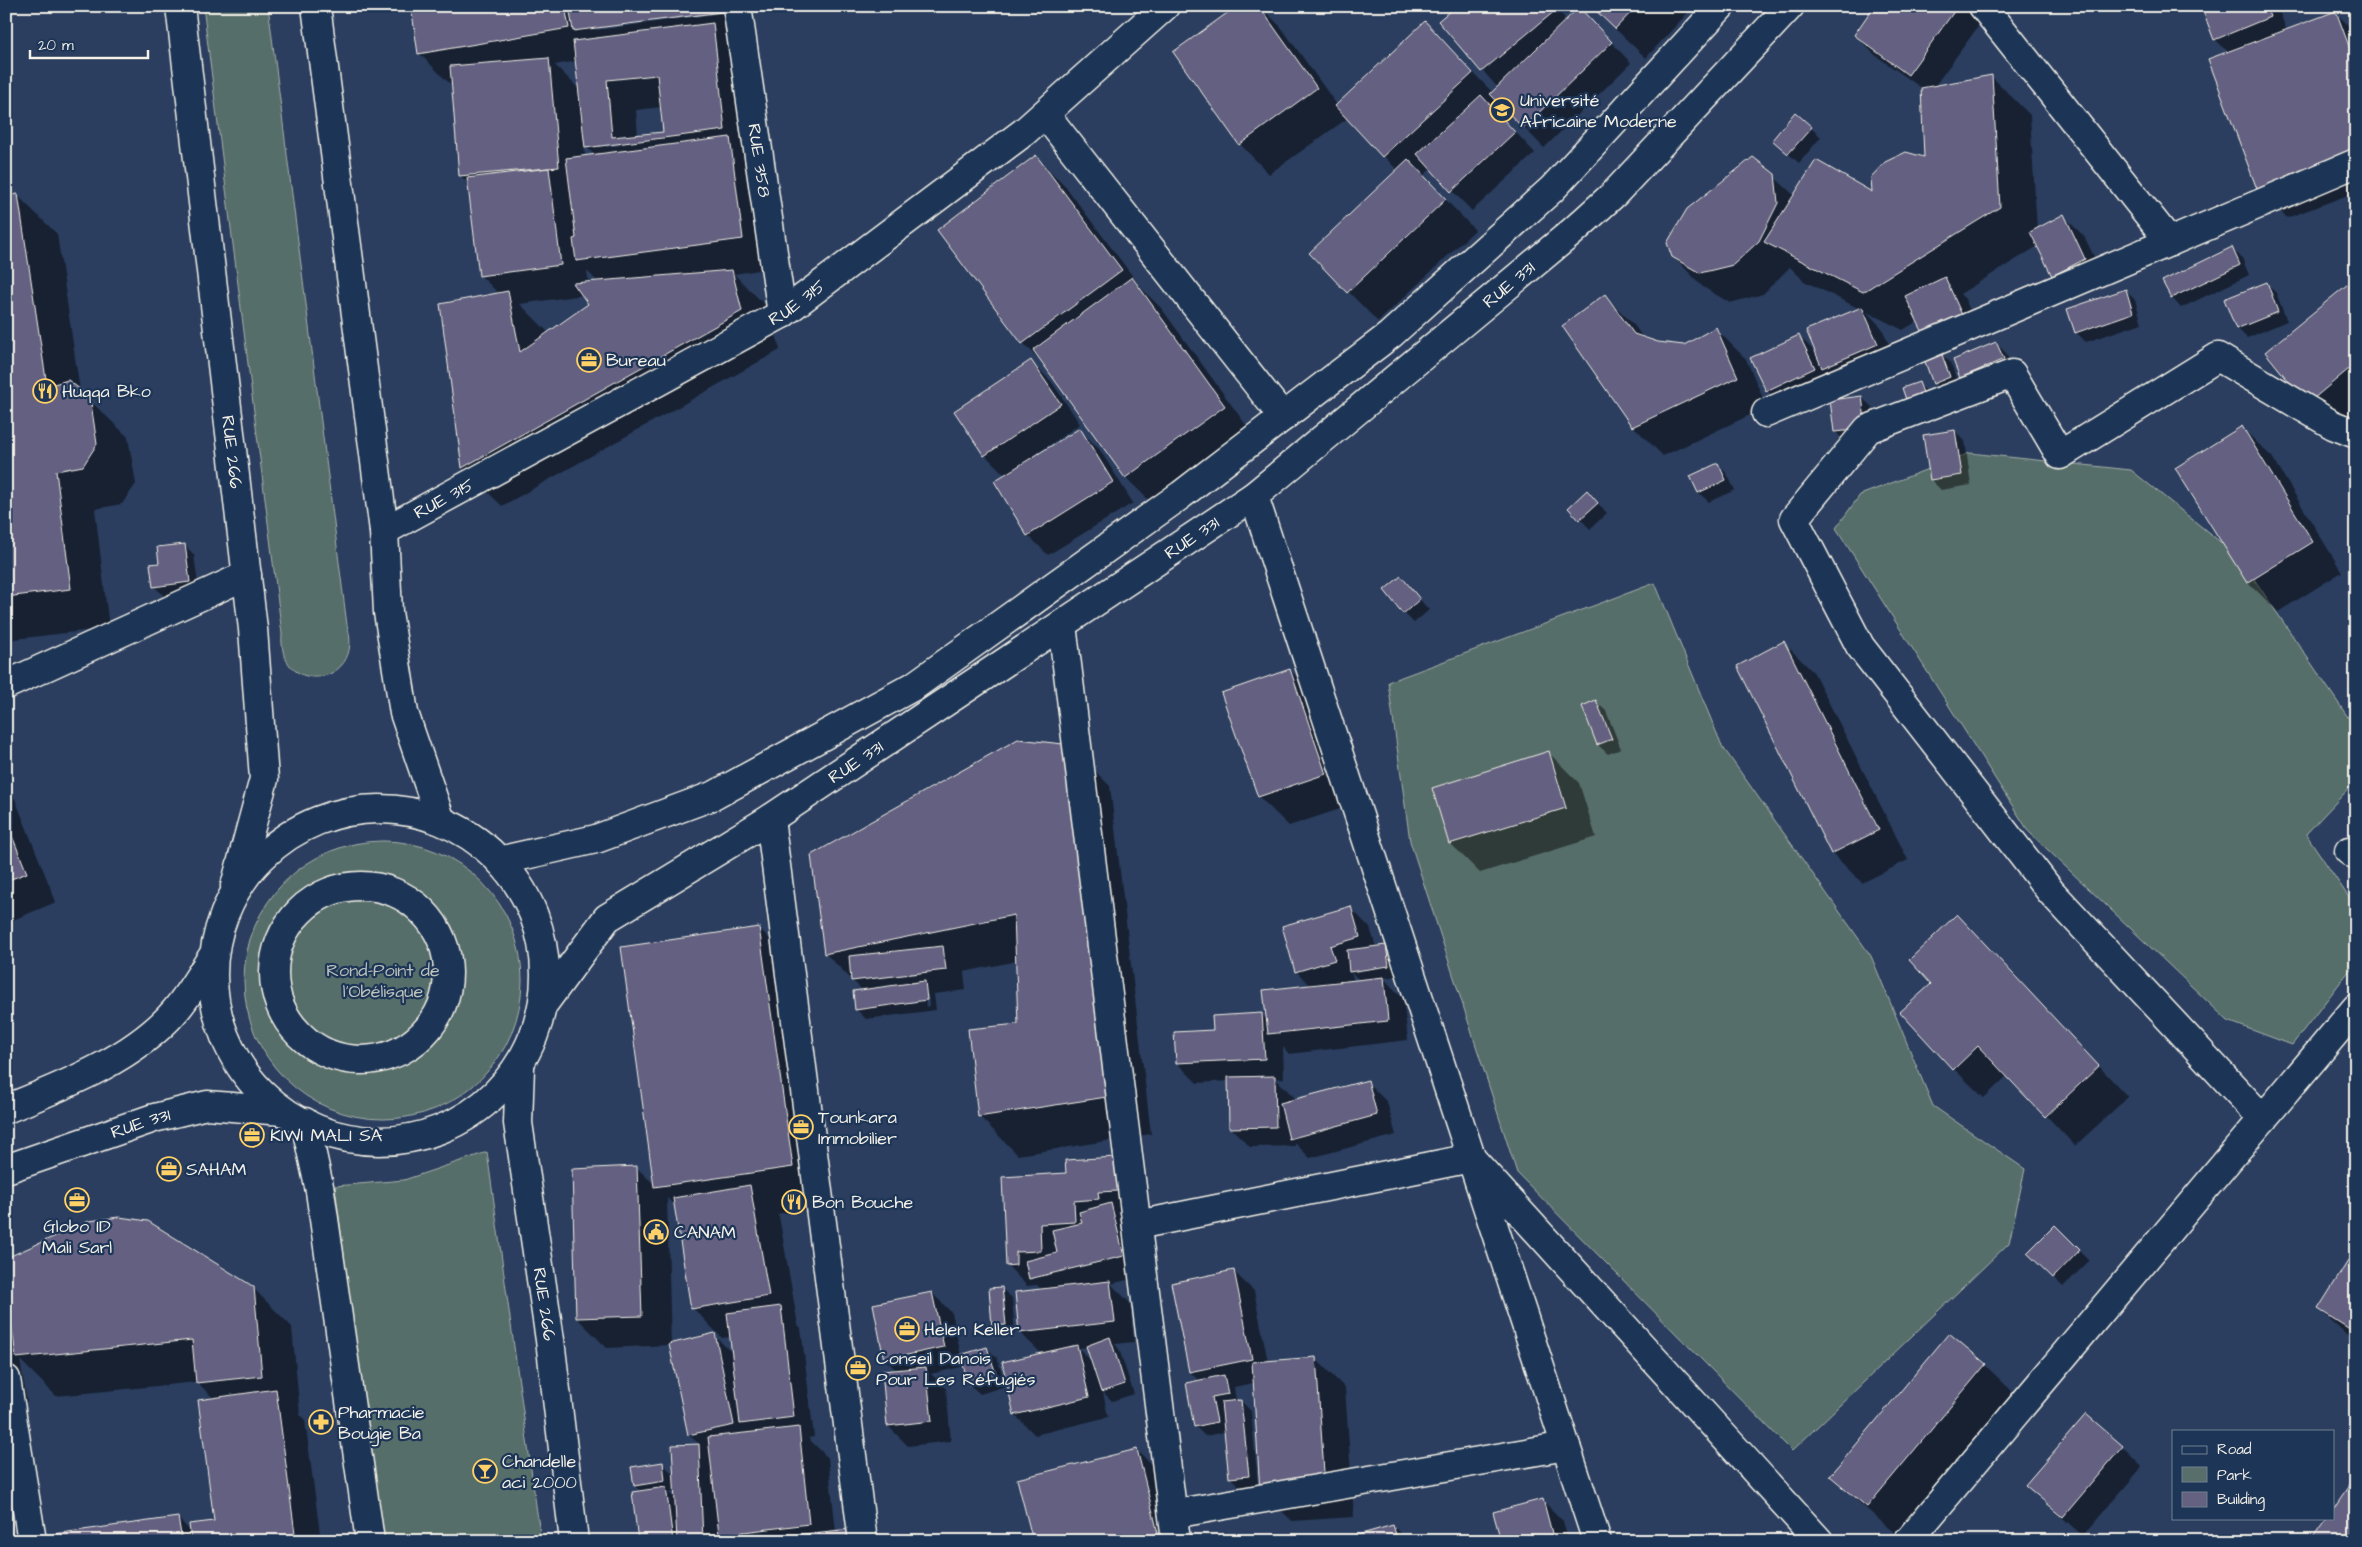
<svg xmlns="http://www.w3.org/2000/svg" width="2362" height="1547" viewBox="0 0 2362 1547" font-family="'Architects Daughter',sans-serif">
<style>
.green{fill:#576e6a;stroke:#a6b0a9}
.shadow{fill:#0007;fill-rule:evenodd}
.building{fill:#646181;stroke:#f4f1e8;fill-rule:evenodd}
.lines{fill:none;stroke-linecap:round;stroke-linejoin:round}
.street-casing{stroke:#f4f1e8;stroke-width:31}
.secondary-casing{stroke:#f4f1e8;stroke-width:31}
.street{stroke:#1d3557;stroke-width:28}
.secondary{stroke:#1d3557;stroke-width:28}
.labels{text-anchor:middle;stroke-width:4.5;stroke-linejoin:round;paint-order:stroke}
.poi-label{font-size:18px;fill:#f4f1e8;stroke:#1d3557;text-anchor:start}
.street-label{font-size:18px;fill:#f4f1e8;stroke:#1d3557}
.park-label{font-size:18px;fill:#bdc3bc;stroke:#1d3557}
</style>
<rect width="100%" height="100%" fill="#2b3e5f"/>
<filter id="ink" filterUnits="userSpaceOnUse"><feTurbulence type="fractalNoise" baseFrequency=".02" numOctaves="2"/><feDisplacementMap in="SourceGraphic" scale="10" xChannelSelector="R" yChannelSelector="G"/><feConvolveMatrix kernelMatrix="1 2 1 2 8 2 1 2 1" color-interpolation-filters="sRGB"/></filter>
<g filter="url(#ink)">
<path class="green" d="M203,6H268L347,625C367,686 277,699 282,634Z
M1970,453L2131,470L2239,557L2356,729V781L2306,834L2356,908V962L2292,1045L2228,1021L2029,832L1836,528L1860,495Z
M1655,583L1722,746L1871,956L1933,1106L2025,1169L2009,1243L1792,1451L1517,1173L1410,841L1388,682Z
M244 980a139 139 0 1 1 278 0a139 139 0 1 1-278 0Z
M487,1152L541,1541H381L335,1186L404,1180Z"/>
<path class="shadow" d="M413,6H746L772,268L734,274L770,310L780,350L502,506L463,468L441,305L499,294L480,275L469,184L461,176L453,82L449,83L419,53ZM728,10L729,12L597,30V27ZM577,61L580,90L555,65ZM662,107L664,133L638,136L636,110ZM583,134H585L587,147L595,156L585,157ZM619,143L621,145L606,147V144ZM587,271L598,282L589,283ZM584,295L590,304L547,334V331L520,304Z
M1239,6H1260L1281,27L1337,105L1425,23L1493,93L1498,88L1440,22L1458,6H1555L1567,21L1599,29L1631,63L1544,148L1501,104L1495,110L1535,153L1472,211L1431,169L1423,176L1475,230L1378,322L1311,253L1398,171L1348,118L1269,174L1240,144Z
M1591,6H1694L1646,58Z
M1876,6H1962L1980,24L1934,87L1991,76L2030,115L2037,230L2063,216L2084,236L2105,279L2073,295L2053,275L2038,246L1960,294L1965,299L1981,335L1918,321L1903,330L1867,312L1882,328L1897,364L1843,387L1827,371L1834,388L1787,411L1767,390L1799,336L1818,355L1860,309L1804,281L1790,267L1763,294L1730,303L1703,287L1673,256L1688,210L1753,158L1795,196L1873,194L1925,159L1923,89L1875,55L1855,35Z
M2202,6H2277L2287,31L2335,12L2356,33V192L2287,218L2258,188L2228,52L2216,40Z
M1811,128L1821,137L1799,163L1783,149Z
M1036,157L1065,186L1143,290L1162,309L1254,436L1156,507L1126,478L1045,365L1023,343L939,230Z
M18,196L57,234L80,391L128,437L136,484L122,504L95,509L109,628L6,640V197Z
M2232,249L2242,258L2249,275L2181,308L2172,298Z
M2266,283L2276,293L2287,321L2247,338L2237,328Z
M2125,290L2135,300L2142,323L2086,342L2076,332Z
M2356,294V418L2338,433L2308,403Z
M1605,296L1634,325L1644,339L1657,343L1685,347L1716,329L1746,359L1767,407L1663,456L1633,426L1564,327Z
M1996,343L2006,353L2012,369L1971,387L1961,377Z
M1941,354L1951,363L1959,387L1944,393L1934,383Z
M1030,361L1051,381L1080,424L1035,455L1037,456L1080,430L1100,450L1133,503L1048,555L1028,535L1006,476L985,455Z
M1918,383L1928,393L1935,411L1903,389Z
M1862,398L1872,407L1875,438L1845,442L1836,432Z
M2242,428L2272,457L2342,572L2278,612L2248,582Z
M1955,431L1965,441L1971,485L1941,490L1931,480L1925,436Z
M1718,464L1727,474L1735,490L1709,502L1699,493L1692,476Z
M1587,492L1607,513L1590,529L1570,508Z
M185,545L194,555L199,592L164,596L155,587L160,564Z
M1401,578L1429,610L1414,623L1404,613Z
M1784,643L1814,673L1908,860L1862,883L1832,853L1738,666Z
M1290,670L1320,700L1355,804L1289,826L1259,797Z
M1596,702L1606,711L1621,749L1608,754L1598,745L1584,707Z
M1071,747L1110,786L1151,1134L1018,1155L979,1116L1019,1025L1017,961L964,972L966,990L934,994L936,1010L866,1019L856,1009L863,991L825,953ZM925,995H928L929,1006L926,1007Z
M1549,753L1579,783L1596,837L1480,873L1450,843Z
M6,791L15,799L56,902L6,923Z
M1350,907L1370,928L1376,947L1386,946L1396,956L1398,976L1383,978L1403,998L1408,1040L1289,1054L1283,1047L1284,1078L1276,1079L1294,1097V1101L1367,1082L1387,1102L1396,1135L1310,1158L1295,1143V1146L1250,1147L1230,1127L1229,1081L1197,1083L1177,1063L1214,1031L1262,1014L1268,1021L1311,986L1296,971ZM1351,972L1360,981H1354Z
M1957,916L2128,1097L2075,1146L2008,1075L1984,1098L1954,1069L1933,984Z
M759,928L798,967L831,1206L777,1214L779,1216L798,1325L801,1328L814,1437L808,1438L828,1458L836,1532L861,1541H727L722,1536V1541H639L641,1492L635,1486L663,1464L675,1476L673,1446L700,1445L689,1435L671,1345L607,1348L577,1318L637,1168L656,1186ZM667,1198L676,1207L693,1308L722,1338L731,1337L733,1354L714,1335L671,1345ZM676,1491V1498L669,1492Z
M1115,1158L1137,1211L1118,1212L1131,1225L1143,1276L1111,1284L1130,1303L1134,1342L1115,1344L1119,1349L1134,1394L1112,1401L1103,1392L1108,1417L1035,1435L1015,1415L1042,1354L1020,1333L1042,1290L1037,1285L1027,1286L1007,1265L1067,1174ZM1088,1347L1092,1362L1079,1348Z
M2055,1227L2089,1261L2063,1287L2029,1253Z
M2356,1256V1343L2319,1309Z
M1233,1271L1254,1291L1268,1362L1315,1358L1345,1388L1354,1517L1292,1521L1262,1492L1254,1383L1234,1387L1236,1401H1241L1251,1411L1258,1485L1240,1487L1230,1477L1225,1432L1205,1436L1195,1426L1200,1382L1190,1372Z
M6,1277L253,1288L292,1327L300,1415L305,1420L321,1541H41L178,1518L191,1532L215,1522L214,1399L197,1382L56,1396L20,1360L27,1402L6,1410Z
M1002,1289L1012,1298L1015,1334L1003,1336L993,1326Z
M932,1293L952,1313L961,1356L987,1348L997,1358L1006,1386L980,1394L970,1385L965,1366L931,1374L946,1388L951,1441L908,1446L888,1426L897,1371L885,1359Z
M1985,1365L2015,1394L1898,1536L1862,1505L1832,1476Z
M2122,1447L2142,1467L2083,1536L2026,1485Z
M1137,1450L1167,1480L1182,1541H1034Z
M1543,1501L1563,1521L1568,1541H1502Z
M1393,1526L1408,1541H1341Z"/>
<path class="building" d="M411,6H565L569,28L418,54Z
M569,6H721L722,12L573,31Z
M1237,6H1259L1317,88L1239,145L1173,52Z
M1456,6H1553L1556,10L1481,72L1438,21Z
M1591,6H1637L1615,29Z
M1874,6H1958L1908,75L1854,35Z
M2201,6H2266L2270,17L2214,40Z
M1579,7L1612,42L1523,128L1490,94Z
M2336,11L2356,65V151L2257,189L2208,59Z
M1425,21L1473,73L1382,157L1335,106Z
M713,23L725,130L585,148L573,41ZM657,75L663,132L612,137L607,80Z
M549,58L559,167L459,176L450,66Z
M1992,75L2000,207L1863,292L1764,242L1816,160L1872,192L1871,177L1885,162L1906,152L1924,157L1921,88Z
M1481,95L1515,132L1451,192L1417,154Z
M1795,112L1812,127L1788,154L1772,140Z
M730,137L743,239L576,261L573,239L576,238L566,158Z
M1036,155L1122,270L1022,344L937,230Z
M1753,157L1775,174L1778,203L1759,241L1733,265L1700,273L1672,257L1667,243L1687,209Z
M1408,159L1446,199L1347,293L1309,253Z
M549,168L561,265L479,276L467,178Z
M18,194L47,386L68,380L90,397L97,444L83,466L56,471L71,589L6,597V196Z
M2064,214L2085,259L2052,276L2030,232Z
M2232,247L2240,265L2171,298L2162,281Z
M732,270L742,311L462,468L440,304L508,291L520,352L588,304L573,283Z
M1132,277L1225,406L1125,478L1033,350Z
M1945,277L1962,315L1923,333L1905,296Z
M2267,282L2278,312L2236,329L2224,299Z
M2348,284L2356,293V363L2307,404L2265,352Z
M2126,289L2133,313L2075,333L2067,309Z
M1605,294L1634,334L1658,342L1684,345L1716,327L1738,377L1632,427L1562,326Z
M1862,307L1878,344L1822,368L1806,330Z
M1799,335L1815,368L1766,391L1750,358Z
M1996,342L2004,359L1960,378L1953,360Z
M1941,352L1950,377L1933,384L1924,359Z
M1031,360L1061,404L984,456L954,411Z
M1919,382L1926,401L1909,408L1902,388Z
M1862,396L1866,429L1834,432L1830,400Z
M2242,426L2313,542L2247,583L2175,468Z
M1080,428L1113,482L1027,536L994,481Z
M1955,430L1962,475L1930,480L1923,435Z
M1718,463L1726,480L1698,493L1690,476Z
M1587,490L1598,503L1579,520L1568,508Z
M185,544L190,582L153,587L150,564L159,563L157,547Z
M1401,576L1420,599L1403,614L1384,590Z
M1784,641L1879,830L1831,854L1737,666Z
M1290,669L1326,774L1258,797L1221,693Z
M1596,700L1612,739L1597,745L1582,706Z
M1018,739L1072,745L1113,1096L978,1117L968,1029L1018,1024L1014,915L824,954L811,855Z
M1549,751L1566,808L1449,844L1432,788Z
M6,821L27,873L6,881Z
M1351,906L1360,937L1330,946L1335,960L1295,972L1282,926Z
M1957,914L2099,1066L2045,1117L1978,1046L1953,1070L1900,1012L1931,984L1909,960Z
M759,927L793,1167L654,1187L621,947Z
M1386,945L1389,966L1349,972L1347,950Z
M943,946L946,970L851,981L849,956Z
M1384,977L1388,1021L1268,1034L1263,990Z
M925,981L927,1000L855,1010L853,991Z
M1262,1013L1265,1059L1176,1063L1174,1032L1213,1030L1212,1016Z
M1275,1076L1276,1127L1229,1128L1228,1077Z
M1368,1080L1377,1115L1289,1139L1280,1103Z
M1116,1157L1118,1191L1098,1192L1099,1199L1074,1201L1075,1222L1040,1224L1041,1251L1016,1252V1265L1006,1266L1002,1177L1066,1173L1065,1160Z
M637,1166L642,1316L576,1318L572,1169Z
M750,1185L769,1296L691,1309L673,1198Z
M1111,1203L1124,1256L1029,1279L1025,1261L1057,1253L1052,1230L1082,1223L1079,1212Z
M119,1217L148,1221L254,1287L262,1376L196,1383L192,1340L16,1358L6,1281V1258L89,1221Z
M2055,1225L2080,1250L2053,1278L2027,1253Z
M2353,1253L2356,1255V1333L2318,1309Z
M1234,1270L1252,1359L1189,1372L1171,1283Z
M1110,1281L1115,1322L1019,1333L1015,1292Z
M1002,1287L1006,1325L992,1326L989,1288Z
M932,1292L944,1347L884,1360L873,1304Z
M781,1306L794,1417L740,1424L727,1313Z
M715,1333L734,1425L688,1435L669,1344Z
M1949,1333L1986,1364L1867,1507L1830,1476Z
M1110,1337L1125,1384L1101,1392L1086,1346Z
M1077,1345L1089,1397L1014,1415L1002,1362Z
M987,1347L997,1377L969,1385L960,1355Z
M1316,1357L1325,1487L1260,1492L1252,1362Z
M926,1367L932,1421L887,1426L882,1371Z
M1224,1375L1228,1394L1212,1397L1217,1422L1194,1427L1186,1383Z
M276,1389L296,1541H191L189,1524L214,1521L198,1400Z
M1241,1400L1249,1476L1229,1478L1221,1402Z
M2086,1414L2123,1446L2063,1517L2025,1485Z
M799,1427L809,1524L719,1535L708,1437Z
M699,1444L703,1541H677L672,1445Z
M1137,1449L1160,1541H1033L1017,1479Z
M663,1462L665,1481L634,1486L631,1467Z
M2356,1476V1541H2312L2328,1518H2333V1510Z
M666,1487L673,1541H638L632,1492Z
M1543,1499L1554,1541H1501L1493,1512Z
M178,1517L182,1541H40L39,1536Z
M1393,1525L1398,1541H1337Z
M850,1529L852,1541H739Z
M1233,1536L1234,1541H1212V1540Z"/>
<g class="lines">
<g class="street-casing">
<g id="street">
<path id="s1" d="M737,6L782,314"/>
<path d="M1983,6L2170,242"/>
<path d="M1045,114L1283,417"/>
<path d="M1766,413L2356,163"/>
<path d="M1254,496L1597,1541"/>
<path id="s2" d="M384,531L782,314L1024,132L1165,6"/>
<path d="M1062,625L1176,1541"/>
<path d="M6,685L247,575"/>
<path d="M770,819L863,1541"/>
<path d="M2349,851L2356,856"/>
<circle cx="361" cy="973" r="87"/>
<path d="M2263,1119L2051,892L1860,646L1794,519L1868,429L2012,374L2060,455L2218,357L2333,425L2356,434"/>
<path d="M1137,1225L1471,1158L1819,1541"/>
<path d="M6,1379L32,1541"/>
<path d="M1173,1514L1566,1446"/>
<path d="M1908,1541L2356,1008"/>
</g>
</g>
<g class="secondary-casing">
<g id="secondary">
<path id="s3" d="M180,6L253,629L264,779L235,886"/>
<path d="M316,6L384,531L388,612L404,713L440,818"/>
<circle cx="379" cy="975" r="166"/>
<path d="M503,860L596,839L715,795L914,686L1181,495L1390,335L1552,189L1721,6"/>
<path id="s4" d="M545,1002L607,918L770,819L1254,496L1572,232L1615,193L1790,6"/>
<path id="s5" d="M520,1067L518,1123L550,1340L574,1541"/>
<path d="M6,1109C63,1086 134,1059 175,1011C189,995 200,975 212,957"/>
<path d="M305,1122L320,1191L370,1541"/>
<path id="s6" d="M6,1169L154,1118L207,1105L282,1111"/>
</g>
</g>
<use href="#street" class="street"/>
<use href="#secondary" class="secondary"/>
</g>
</g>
<defs>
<g id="university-ring" transform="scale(1.25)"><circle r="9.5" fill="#1d3557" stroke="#ffd166" stroke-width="1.5"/><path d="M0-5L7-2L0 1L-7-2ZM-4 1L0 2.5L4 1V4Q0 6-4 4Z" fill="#ffd166"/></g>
<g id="office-ring" transform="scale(1.25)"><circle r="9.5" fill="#1d3557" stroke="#ffd166" stroke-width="1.5"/><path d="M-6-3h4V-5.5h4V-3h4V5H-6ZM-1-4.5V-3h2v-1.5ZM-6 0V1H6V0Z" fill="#ffd166"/></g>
<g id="restaurant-ring" transform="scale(1.25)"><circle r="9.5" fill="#1d3557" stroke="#ffd166" stroke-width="1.5"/><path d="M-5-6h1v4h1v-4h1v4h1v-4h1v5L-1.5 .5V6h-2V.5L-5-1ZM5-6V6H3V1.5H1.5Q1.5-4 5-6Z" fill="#ffd166"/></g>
<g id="civic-ring" transform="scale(1.25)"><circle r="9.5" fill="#1d3557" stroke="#ffd166" stroke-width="1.5"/><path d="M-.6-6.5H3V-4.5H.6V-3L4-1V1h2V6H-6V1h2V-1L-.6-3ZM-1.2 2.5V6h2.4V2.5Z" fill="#ffd166"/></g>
<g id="pharmacy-ring" transform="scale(1.25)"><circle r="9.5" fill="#1d3557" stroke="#ffd166" stroke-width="1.5"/><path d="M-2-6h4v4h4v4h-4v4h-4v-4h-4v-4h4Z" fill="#ffd166"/></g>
<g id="bar-ring" transform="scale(1.25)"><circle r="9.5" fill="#1d3557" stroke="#ffd166" stroke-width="1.5"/><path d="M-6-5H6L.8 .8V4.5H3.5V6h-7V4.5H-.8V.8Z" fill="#ffd166"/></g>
</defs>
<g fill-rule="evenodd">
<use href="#university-ring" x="1502" y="110"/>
<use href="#office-ring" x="589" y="360"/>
<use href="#restaurant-ring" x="45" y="391"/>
<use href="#office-ring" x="801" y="1127"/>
<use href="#office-ring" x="252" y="1135"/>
<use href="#office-ring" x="169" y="1169"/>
<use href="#office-ring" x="77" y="1200"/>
<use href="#restaurant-ring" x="794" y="1202"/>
<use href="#civic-ring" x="656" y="1232"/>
<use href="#office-ring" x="907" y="1329"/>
<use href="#office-ring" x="858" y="1368"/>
<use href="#pharmacy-ring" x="321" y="1422"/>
<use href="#bar-ring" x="485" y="1471"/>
</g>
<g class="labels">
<g class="poi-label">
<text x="1520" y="106">Université<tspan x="1520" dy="21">Africaine Moderne</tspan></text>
<text x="606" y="366">Bureau</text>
<text x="62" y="397">Huqqa Bko</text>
<text x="818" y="1123">Tounkara<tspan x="818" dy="21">Immobilier</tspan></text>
<text x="270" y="1141">KIWI MALI SA</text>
<text x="186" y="1175">SAHAM</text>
<text x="812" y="1208">Bon Bouche</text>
<text x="77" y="1232" text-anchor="middle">Globo ID<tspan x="77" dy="21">Mali Sarl</tspan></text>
<text x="674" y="1238">CANAM</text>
<text x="924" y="1335">Helen Keller</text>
<text x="876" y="1364">Conseil Danois<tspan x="876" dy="21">Pour Les Réfugiés</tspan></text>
<text x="338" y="1418">Pharmacie<tspan x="338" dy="21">Bougie Ba</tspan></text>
<text x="502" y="1467">Chandelle<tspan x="502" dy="21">aci 2000</tspan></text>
</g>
<g class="street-label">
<text dy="6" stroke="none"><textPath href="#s1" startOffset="156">RUE 358</textPath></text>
<text dy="6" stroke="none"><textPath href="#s4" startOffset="1208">RUE 331</textPath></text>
<text dy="6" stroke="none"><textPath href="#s2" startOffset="472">RUE 315</textPath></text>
<text dy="6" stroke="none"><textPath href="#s3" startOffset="449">RUE 266</textPath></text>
<text dy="6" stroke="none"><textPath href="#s2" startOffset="68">RUE 315</textPath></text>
<text dy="6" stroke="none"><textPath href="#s4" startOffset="802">RUE 331</textPath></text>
<text dy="6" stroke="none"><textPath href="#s4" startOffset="398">RUE 331</textPath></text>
<text dy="6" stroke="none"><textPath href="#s6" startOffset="142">RUE 331</textPath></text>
<text dy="6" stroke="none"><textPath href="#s5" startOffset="239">RUE 266</textPath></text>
</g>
<g class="park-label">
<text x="383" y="976">Rond-Point de<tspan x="383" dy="21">l'Obélisque</tspan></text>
</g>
</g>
<rect width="2362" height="1547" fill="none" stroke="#1d3557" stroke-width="25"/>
<rect x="12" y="12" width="2337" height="1522" fill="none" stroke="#f4f1e8" stroke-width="2" filter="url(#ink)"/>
<rect x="2172" y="1430" width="162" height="90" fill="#1d3557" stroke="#738091"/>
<rect x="2182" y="1446" width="25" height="8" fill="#1d3557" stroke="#738091"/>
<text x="2217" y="1454" font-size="15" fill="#f4f1e8">Road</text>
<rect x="2182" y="1467" width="25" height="15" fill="#576e6a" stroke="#738091"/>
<text x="2217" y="1480" font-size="15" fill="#f4f1e8">Park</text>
<rect x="2182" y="1492" width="25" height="15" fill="#646181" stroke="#738091"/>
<text x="2217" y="1504" font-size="15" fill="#f4f1e8">Building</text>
<path d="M30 50v8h118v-8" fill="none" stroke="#f4f1e8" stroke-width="2.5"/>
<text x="38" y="50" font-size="15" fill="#f4f1e8" stroke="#1d3557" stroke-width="4" paint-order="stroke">20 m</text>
</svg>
